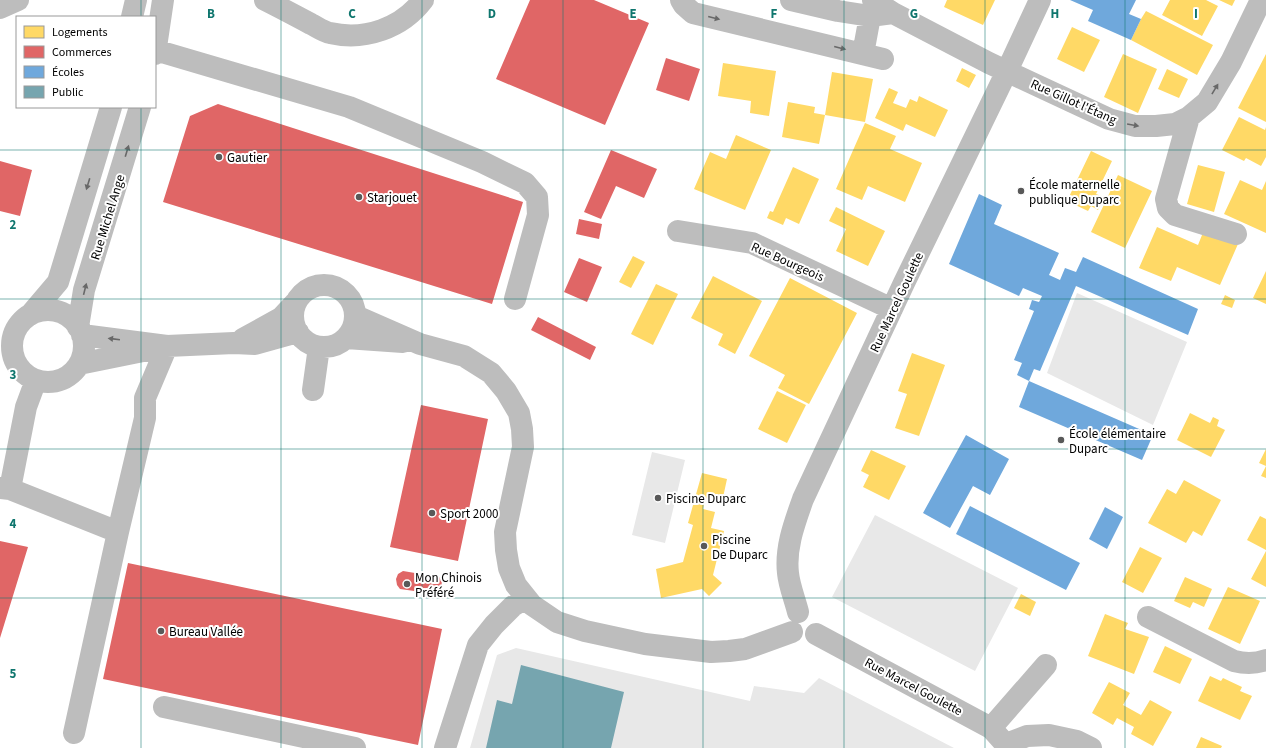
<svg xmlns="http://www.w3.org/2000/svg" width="1266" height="748" viewBox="0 0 1266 748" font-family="'Source Sans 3',sans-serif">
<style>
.green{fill:#e8e8e8}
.homes{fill:#ffd966}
.shops{fill:#e06666}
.schools{fill:#6fa8dc}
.public{fill:#76a5af}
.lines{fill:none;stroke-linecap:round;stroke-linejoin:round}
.minor{stroke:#bdbdbd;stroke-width:22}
.oneway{fill:#686868}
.grid{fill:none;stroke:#0f766e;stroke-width:1;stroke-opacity:0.55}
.poi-dot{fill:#595959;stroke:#fff;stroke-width:1.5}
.labels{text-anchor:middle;stroke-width:4;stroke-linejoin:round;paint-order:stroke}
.street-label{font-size:13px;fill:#000;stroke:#fff}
.poi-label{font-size:13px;fill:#000;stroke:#fff;text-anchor:start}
.grid-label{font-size:13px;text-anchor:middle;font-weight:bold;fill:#0f766e;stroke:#fff;stroke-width:4;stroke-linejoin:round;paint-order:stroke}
</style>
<rect width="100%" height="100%" fill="#fff"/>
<path class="green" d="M1077,293L1187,342L1153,425L1047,373Z
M652,452L685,460L665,543L632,535Z
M875,515L1018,588L975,671L832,597Z
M516,648L750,701L754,686L804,693L819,678L954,748H470L497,655Z"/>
<path class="homes" d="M947,0H995L983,25L944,7Z
M1170,0H1206L1218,6L1202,36L1162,15Z
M1219,0H1235L1232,6Z
M1146,11L1213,45L1197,75L1131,40L1141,19Z
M1072,27L1100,40L1084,72L1057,59Z
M1123,54L1157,69L1138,113L1104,97Z
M1266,54V122L1238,108Z
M723,63L776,71L769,116L750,113L751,101L718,96Z
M962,68L976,75L969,88L956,81Z
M1167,69L1188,79L1179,98L1158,89Z
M832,72L873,79L865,122L825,115Z
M889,88L898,92L893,103L906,108L910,99L917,102L919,96L948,110L935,137L906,124L903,131L875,118Z
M788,102L815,107L814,113L825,115L819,144L782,137Z
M1239,117L1265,130L1266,127V157L1261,166L1246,158L1244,161L1222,150Z
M865,123L896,136L890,149L922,163L905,202L868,186L862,200L836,189Z
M736,135L771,150L745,210L694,189L710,152L726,159Z
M1091,151L1112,161L1096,194L1104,197L1098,210L1091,206L1088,211L1067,201Z
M1198,165L1225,172L1214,212L1187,204Z
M793,167L819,179L799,224L786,218L783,225L767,218L770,211L773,212Z
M1118,175L1152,191L1125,248L1091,232Z
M1240,180L1262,190L1266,181V233L1224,214Z
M836,207L885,231L868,266L836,251L846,229L829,221Z
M1157,227L1198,245L1204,230L1238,244L1220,285L1177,267L1171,281L1139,268Z
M633,256L645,262L631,288L619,282Z
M1266,271V304L1253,298Z
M713,276L762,301L735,354L718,345L723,334L691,318Z
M790,278L857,313L809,404L778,388L785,375L749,356Z
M656,284L678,294L653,345L631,334Z
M1225,295L1235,300L1232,308L1221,304Z
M912,353L945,365L919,436L895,428L907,394L898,391Z
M777,391L806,405L787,443L758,429Z
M1190,413L1210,423L1213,417L1219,420L1217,426L1225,430L1211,457L1177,440Z
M1266,449V466L1259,463Z
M871,450L906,466L889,500L863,487L869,475L861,471Z
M1266,466V478L1261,476Z
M702,473L727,479L722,502L705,498L703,509L715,512L711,528L724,531L713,575L722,583L709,596L702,589L661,598L656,569L683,562L693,525L688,523Z
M1184,480L1221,500L1202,536L1193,531L1186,543L1148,523L1167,489L1176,494Z
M1260,516L1266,519V550L1247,540Z
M1140,547L1162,558L1143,593L1122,582Z
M1266,551V587L1251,579Z
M1185,577L1212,589L1204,607L1193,602L1190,608L1174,601Z
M1228,587L1260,601L1240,644L1208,629Z
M1021,594L1036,602L1030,616L1014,608Z
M1105,614L1128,623L1125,629L1149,637L1134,674L1088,656Z
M1165,646L1192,659L1180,684L1153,672Z
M1210,676L1221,681L1223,678L1242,687L1240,691L1252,696L1240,720L1198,701Z
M1109,682L1130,693L1123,705L1141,715L1150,700L1172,712L1153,746L1131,734L1134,727L1117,718L1113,725L1092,713Z
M1201,737L1222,746L1221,748H1196Z"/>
<path class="shops" d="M530,0H594L649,23L605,125L496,79Z
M666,58L700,69L689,101L656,90Z
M218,104L523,202L492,304L163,202L190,116Z
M611,150L657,169L644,198L616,186L601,219L584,212Z
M0,161L32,170L20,216L0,211Z
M579,219L602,224L599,239L576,234Z
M579,258L602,267L587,302L564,292Z
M538,317L596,347L590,360L531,330Z
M421,405L488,419L458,561L390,547Z
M0,541L28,547L0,638Z
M128,563L442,629L418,745L103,679Z
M403,571L439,577L442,580L441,591L436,594L400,589L397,585L396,579L398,574Z"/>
<path class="schools" d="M1070,0H1136L1129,14L1141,19L1131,40L1088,21L1093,10Z
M979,194L1002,205L994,224L1059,253L1049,275L1060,280L1065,268L1076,272L1083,257L1198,309L1188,335L1076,286L1040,371L1034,369L1029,381L1017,375L1022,363L1014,360L1034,311L1029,309L1032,300L1039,302L1042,296L1023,288L1019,296L949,264Z
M1029,381L1153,435L1142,460L1019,407Z
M966,435L1009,459L990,495L973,486L950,528L923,513Z
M970,506L1080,563L1066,590L956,534Z
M1105,507L1123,517L1107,549L1089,539Z"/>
<path class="public" d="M521,665L624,692L611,748H486L497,700L512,704Z"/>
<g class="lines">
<path class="minor" d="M265,0C281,8 296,16 311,24C317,27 324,32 330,33C365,41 402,28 423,0
M681,0L684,5L693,13L883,59
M791,0L838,11L870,16L893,13
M873,0L893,13L989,63L1109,119L1135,126H1156L1175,124L1189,117L1207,102L1231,62L1261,0
M0,8L18,0
M132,17L136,0
M155,50L349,107L482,162L525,183L537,197L538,215L515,299
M155,54L163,0
M863,54L870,16
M1189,117L1166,199L1168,208L1175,215L1236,234
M678,231L752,243L892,309
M293 316a31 31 0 1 1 62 0a31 31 0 1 1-62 0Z
M12 346a36 36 0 1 1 72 0a36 36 0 1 1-72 0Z
M30,315L58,282L111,107
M356,316L420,344L464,356L491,373L506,391L519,413L522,429L523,447L505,532L506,550L509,568L516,585L532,605L557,622L585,631L645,644L711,652L729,651L745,649L792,632
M78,327L84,290L140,107
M82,335L167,346L234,343L255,344L298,332
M346,338L403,342
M243,339L281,318L295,303
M79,364L148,350
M313,390L319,347
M0,488L10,489L26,407L36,380
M10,489L118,532
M798,612C795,600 789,585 788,573C785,547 795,522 803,499L904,283L1007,71L1040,0
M1148,617L1234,661C1246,664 1255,664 1266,660
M816,634L991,728L1009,748
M164,707L355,748
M991,728L1046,665
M74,733L118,532L145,418V398L167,346
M1006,744L1027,736L1049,735L1077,741L1091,748
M445,748L478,645L494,625L513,606L526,598"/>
</g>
<defs><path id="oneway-solid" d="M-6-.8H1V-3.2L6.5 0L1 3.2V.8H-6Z"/></defs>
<g class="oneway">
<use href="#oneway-solid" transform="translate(714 18) rotate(14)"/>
<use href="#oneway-solid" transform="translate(840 48) rotate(14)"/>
<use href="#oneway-solid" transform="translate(1215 89) rotate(-59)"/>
<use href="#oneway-solid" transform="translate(1133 125) rotate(10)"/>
<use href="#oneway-solid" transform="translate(127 151) rotate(-73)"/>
<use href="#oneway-solid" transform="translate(88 184) rotate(107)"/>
<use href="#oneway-solid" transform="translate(85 289) rotate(-76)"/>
<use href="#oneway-solid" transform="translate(114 339) rotate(-173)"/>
</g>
<path class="grid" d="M141,0V17M281,0V748M422,0V748M563,0V748M703,0V748M844,0V748M985,0V748M1125,0V748M141,107V748M0,150H1266M0,299H1266M0,449H1266M0,598H1266"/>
<g class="poi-dot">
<circle cx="219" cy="157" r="4"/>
<circle cx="1021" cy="191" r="4"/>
<circle cx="359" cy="197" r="4"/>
<circle cx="1061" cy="440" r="4"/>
<circle cx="658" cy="498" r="4"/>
<circle cx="432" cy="513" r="4"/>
<circle cx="704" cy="546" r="4"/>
<circle cx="407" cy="584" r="4"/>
<circle cx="161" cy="631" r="4"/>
</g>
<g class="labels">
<g class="street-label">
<text transform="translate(1074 101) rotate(24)" y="5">Rue Gillot l'Étang</text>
<text transform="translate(107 217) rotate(-73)" y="5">Rue Michel Ange</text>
<text transform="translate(788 261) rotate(24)" y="5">Rue Bourgeois</text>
<text transform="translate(896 302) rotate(-65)" y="5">Rue Marcel Goulette</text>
<text transform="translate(914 686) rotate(28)" y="5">Rue Marcel Goulette</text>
</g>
<g class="poi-label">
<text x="227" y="162">Gautier</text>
<text x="1029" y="189">École maternelle<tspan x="1029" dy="15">publique Duparc</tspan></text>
<text x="367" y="202">Starjouet</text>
<text x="1069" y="438">École élémentaire<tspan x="1069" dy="15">Duparc</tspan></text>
<text x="666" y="503">Piscine Duparc</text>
<text x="440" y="518">Sport 2000</text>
<text x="712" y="544">Piscine<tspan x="712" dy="15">De Duparc</tspan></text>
<text x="415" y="582">Mon Chinois<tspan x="415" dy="15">Préféré</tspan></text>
<text x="169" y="636">Bureau Vallée</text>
</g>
</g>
<g class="grid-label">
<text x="211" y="18">B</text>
<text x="352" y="18">C</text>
<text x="492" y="18">D</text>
<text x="633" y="18">E</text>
<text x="774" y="18">F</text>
<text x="914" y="18">G</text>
<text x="1055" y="18">H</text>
<text x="1196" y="18">I</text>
<text x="13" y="229">2</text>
<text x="13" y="379">3</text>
<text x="13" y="528">4</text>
<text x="13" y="678">5</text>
</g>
<rect x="16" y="16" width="140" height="92" fill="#ffffff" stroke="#999999"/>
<rect x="24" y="26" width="20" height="12" fill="#ffd966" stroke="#999999"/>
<text x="52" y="36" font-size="12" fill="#000000">Logements</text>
<rect x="24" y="46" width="20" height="12" fill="#e06666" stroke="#999999"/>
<text x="52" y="56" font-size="12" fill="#000000">Commerces</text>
<rect x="24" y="66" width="20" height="12" fill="#6fa8dc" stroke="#999999"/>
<text x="52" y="76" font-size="12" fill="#000000">Écoles</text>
<rect x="24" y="86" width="20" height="12" fill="#76a5af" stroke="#999999"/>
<text x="52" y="96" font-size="12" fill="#000000">Public</text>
</svg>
